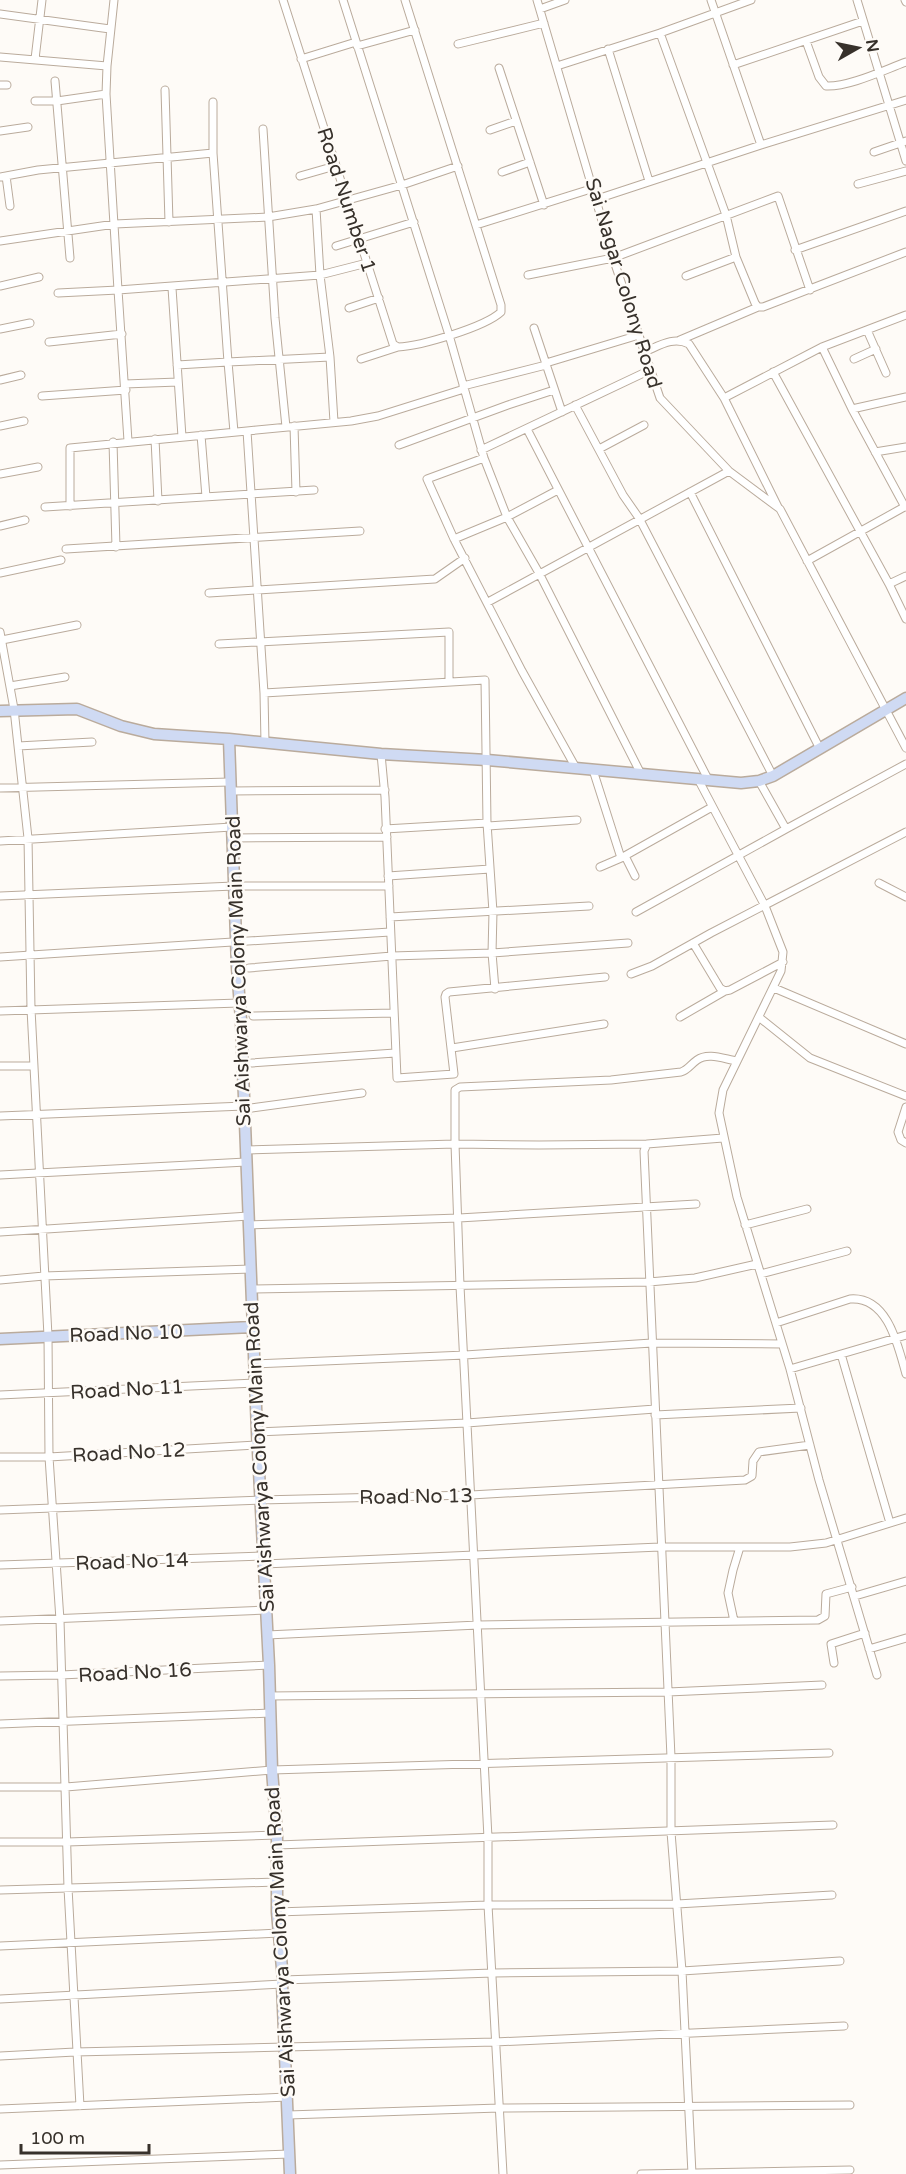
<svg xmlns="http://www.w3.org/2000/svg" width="906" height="2174" viewBox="0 0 906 2174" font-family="'Varela Round',sans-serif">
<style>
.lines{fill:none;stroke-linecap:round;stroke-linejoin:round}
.street-casing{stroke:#baab9c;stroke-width:9}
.secondary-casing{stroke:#baab9c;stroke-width:13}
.street{stroke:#fff;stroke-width:7}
.secondary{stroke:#cfdaf3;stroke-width:10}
.labels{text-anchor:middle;stroke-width:5;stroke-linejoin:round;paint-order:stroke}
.street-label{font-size:20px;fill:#37312b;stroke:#fefbf7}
</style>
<rect width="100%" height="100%" fill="#fefbf7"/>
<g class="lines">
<g class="street-casing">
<path id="street" d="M283,0L393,344L398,347C421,346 485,327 501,312V305L405,0
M343,0L449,335L484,458L507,517L539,573L640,772
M537,0L613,258L660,398L729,471L780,509L906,748
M711,0L761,145
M857,0L906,161
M905,0L906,2
M540,9L565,0
M0,14L110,29
M660,33L726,215L736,257L755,303L758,307H763L906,252
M806,41L819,77L826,86C849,87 884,70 906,62
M458,44L544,23
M357,46L415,30
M608,49L649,181
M0,57L107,66
M35,59L42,0
M301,59L356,42
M733,65L863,21
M557,66L660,33L751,0
M499,68L544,205
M55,81L70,258
M0,85H7
M165,90L169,222
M35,101H57L106,94
M213,102V153L228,362L330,357L320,275L316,209
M263,129L275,318L286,427
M490,130L516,121
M0,131L28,127
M874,152L906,141
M502,172L530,162
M6,176L10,206
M300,176L335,166
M0,177L38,170L213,153
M858,184L906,171
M597,199L761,145L906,100
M476,225L594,188
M0,241L115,224L268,217L316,209L402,185L458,166
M336,246L414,222
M795,250L906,211
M528,275L613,258L778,196L810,290
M686,276L736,257
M0,286L39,277
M172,288L182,437
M58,293L118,290L106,94L107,66L114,0
M349,308L379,298
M534,328L562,412
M0,329L30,323
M867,330L886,373
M680,340L758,307
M49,342L122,334
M822,347L852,409L905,507
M644,352C659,346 673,336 689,344L724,398L778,507
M330,357L334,422
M361,359L398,347
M854,359L876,349
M546,363L639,335
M177,365L228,362L234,432
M773,372L889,584L906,619
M0,380L21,375
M125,384L178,382
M463,386L546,365
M42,396L126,390
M724,398L822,347L906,315
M575,405L623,495L639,518L773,776
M852,409L906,397
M0,426L24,421
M294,426L296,492
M527,429L708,779
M247,431L351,421L378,416L464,389
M201,435L206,497
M155,439L158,501
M128,441L118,290L320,275L367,263
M113,442L116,547
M399,445L508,405L554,390
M599,449L644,425
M481,450L650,370
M875,452L906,447
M0,474L38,467
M558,490L507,517L454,539L522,671L576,768
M690,492L820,749
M70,506V448L247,431L264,693L265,743
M45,507L314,490
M0,526L25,520
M454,539L427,479L484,458
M66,549L360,531
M807,561L906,506
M0,573L61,560
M889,584L906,576
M209,593L435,579L465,558
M488,602L729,471
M0,632L14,709L28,838L31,1009L48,1336L49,1457L60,1620L68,1888L80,2106
M2,640L77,625
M219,644L449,632V682
M10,686L65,677
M264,693L485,680L487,823L493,912L492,953L495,989
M18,746L92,742
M381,754L385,797L397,1078L454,1074L445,997L446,994L449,992L605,977
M593,770L621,858L712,807
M698,779L765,906L783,952L781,971L723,1090L719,1113L737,1197L790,1369L819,1480L877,1675
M759,781L786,829L906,764
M0,788L230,782
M231,791L385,790
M488,826L577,820
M385,829L487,823
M232,838L387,837
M0,841L232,827
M625,856L635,876
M600,867L621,858
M388,876L490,869
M879,883L906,897
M0,896L234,886H389
M636,912L786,829
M390,917L589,906
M0,957L390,932
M249,968L392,956L492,953L628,943
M631,974L652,966L711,933L906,832
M774,988L906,1044
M725,991L730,990L783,962
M0,1011L239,1003
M253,1016L394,1013
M680,1017L725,991L720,988L693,943
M760,1018L810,1058L906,1096
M452,1048L604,1024
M252,1063L395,1053
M0,1066H34
M906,1107L898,1132L901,1140L906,1143
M244,1109L362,1093
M0,1116L244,1106
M245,1150L455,1144L539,1145L647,1144
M0,1175L246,1162
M249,1225L459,1218L696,1204
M745,1225L807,1209
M0,1232L249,1216
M761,1274L847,1251
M0,1280L44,1276L251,1269
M252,1289L649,1282L695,1278L757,1264
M776,1323L850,1299C888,1296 898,1346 906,1374
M841,1354L890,1523
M254,1364L465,1355L652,1343L782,1344
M790,1369L906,1335
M0,1395L255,1383
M655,1415L801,1408
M257,1432L467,1423L655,1409
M0,1457H49L258,1445
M0,1510L260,1500L471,1495L745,1480L752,1476L753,1461L759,1452L810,1445
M264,1564L660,1547H790L826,1543L906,1518
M0,1565L264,1556
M855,1596L906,1581
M0,1621L266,1610
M734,1621L728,1593L733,1570L740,1547
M267,1635L478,1625L818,1620L825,1616L826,1594L852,1587
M869,1649L906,1638
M834,1663L831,1644L865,1633
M0,1676L61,1675L269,1665
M269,1696L668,1692L822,1685
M0,1724L270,1713
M0,1787H66L272,1770L829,1753
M0,1842H67L277,1835
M277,1845L833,1825
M0,1890L277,1882
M277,1912L488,1905L677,1904L832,1895
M0,1946L279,1933
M283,1980L493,1973L682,1971L840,1961
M0,1999L282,1984
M0,2056L75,2052L495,2042L844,2026
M0,2109L287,2097
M288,2115L499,2108L850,2105
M0,2165L290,2154
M503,2174L488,1905V1838L460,1286L455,1144V1090L460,1087L611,1080L681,1072C688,1070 690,1065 697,1060C708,1052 724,1059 737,1061
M641,2174L850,2170
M692,2174L682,1971L671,1832V1757L644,1151L647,1144L723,1138"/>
</g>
<g class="secondary-casing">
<path id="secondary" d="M0,711L77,709L121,726L154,734L229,739L381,754L487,760L741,783L759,781L773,776L906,698
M229,739L237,967L241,1020L257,1432L269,1665L272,1770L277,1835V1912L283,1980L282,1984L290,2174
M0,1339L252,1327"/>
</g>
<use href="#street" class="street"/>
<use href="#secondary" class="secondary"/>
</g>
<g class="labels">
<g class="street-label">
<text transform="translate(347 200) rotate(72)" y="7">Road Number 1</text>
<text transform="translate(624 283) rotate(73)" y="7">Sai Nagar Colony Road</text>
<text transform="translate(238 971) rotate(-92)" y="7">Sai Aishwarya Colony Main Road</text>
<text transform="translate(126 1333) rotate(-2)" y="7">Road No 10</text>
<text transform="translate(127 1389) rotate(-3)" y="7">Road No 11</text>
<text transform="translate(129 1452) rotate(-3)" y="7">Road No 12</text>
<text transform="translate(259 1457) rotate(-93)" y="7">Sai Aishwarya Colony Main Road</text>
<text transform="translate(416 1496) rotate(-1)" y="7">Road No 13</text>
<text transform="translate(132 1561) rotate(-2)" y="7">Road No 14</text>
<text transform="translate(135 1672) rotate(-3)" y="7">Road No 16</text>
<text transform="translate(280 1942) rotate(-93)" y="7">Sai Aishwarya Colony Main Road</text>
</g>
</g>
<g transform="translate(858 48) rotate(81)" stroke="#fefbf7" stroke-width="4.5" paint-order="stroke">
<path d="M0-4.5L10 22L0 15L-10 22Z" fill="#37312b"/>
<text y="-9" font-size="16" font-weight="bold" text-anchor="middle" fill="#37312b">N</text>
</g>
<path d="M21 2144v9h128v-9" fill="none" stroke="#37312b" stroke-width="3"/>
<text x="30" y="2144" font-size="18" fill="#37312b" stroke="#fefbf7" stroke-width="4.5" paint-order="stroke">100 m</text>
</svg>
